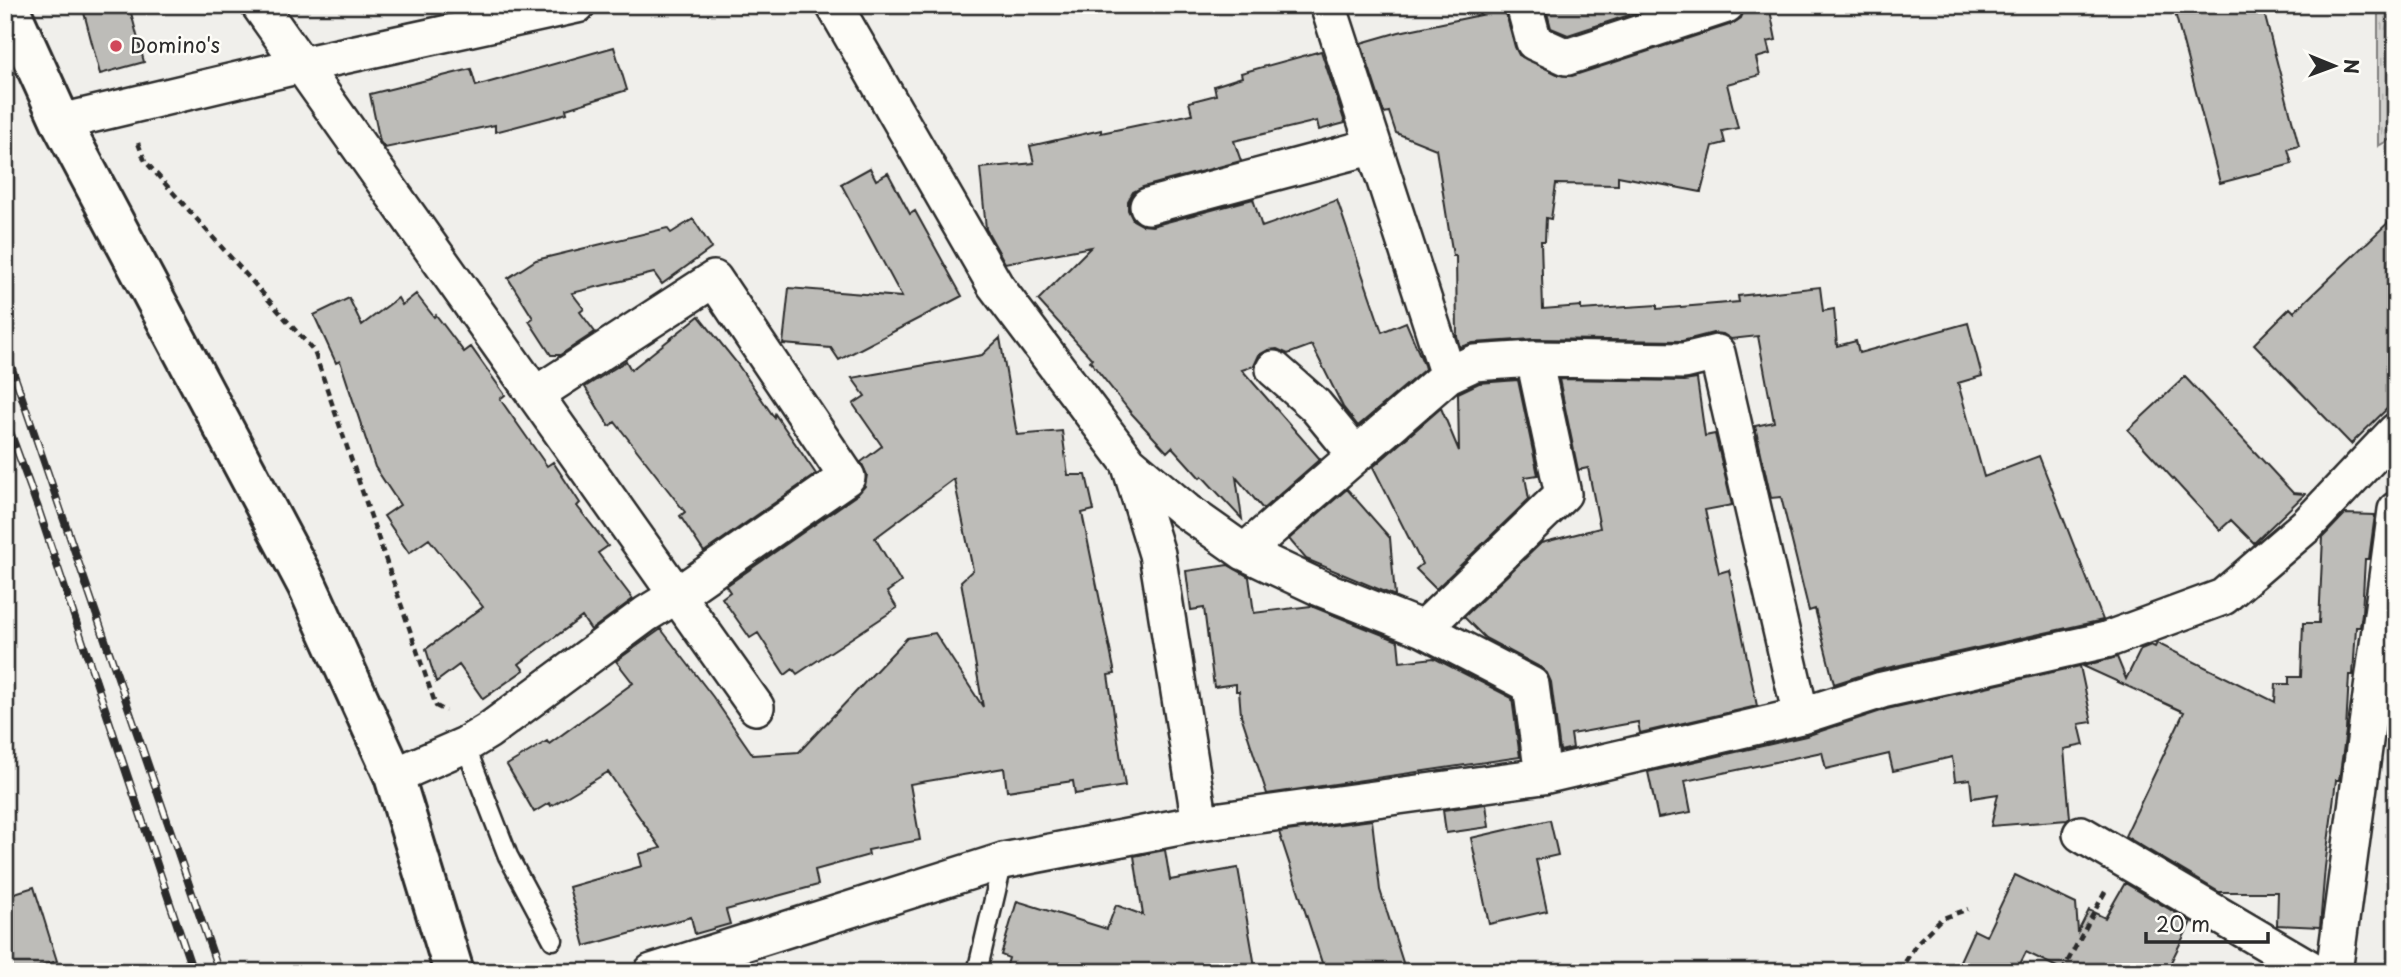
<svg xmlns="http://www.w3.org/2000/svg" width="2401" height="977" viewBox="0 0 2401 977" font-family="'Playpen Sans',sans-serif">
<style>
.park{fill:url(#park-tufts);stroke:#7f7e7d;stroke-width:2}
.building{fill:#bdbcb8;stroke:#2b2b2b;stroke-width:2}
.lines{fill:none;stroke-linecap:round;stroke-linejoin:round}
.service-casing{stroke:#2b2b2b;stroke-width:23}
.minor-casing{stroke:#2b2b2b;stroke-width:40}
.tertiary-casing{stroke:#2b2b2b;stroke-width:44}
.path{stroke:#2b2b2b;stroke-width:4.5;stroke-dasharray:7 5;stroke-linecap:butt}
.service{stroke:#fdfcf7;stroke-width:18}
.minor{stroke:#fdfcf7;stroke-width:35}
.tertiary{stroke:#fdfcf7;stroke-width:38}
.rail-casing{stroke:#2b2b2b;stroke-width:8}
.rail{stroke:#fdfcf7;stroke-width:5;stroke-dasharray:16;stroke-linecap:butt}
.poi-dot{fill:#d1495b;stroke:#fdfcf7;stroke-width:2.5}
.labels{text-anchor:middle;stroke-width:5;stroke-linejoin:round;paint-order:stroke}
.poi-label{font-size:21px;fill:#2b2b2b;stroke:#fdfcf7;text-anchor:start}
</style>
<defs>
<pattern id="park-tufts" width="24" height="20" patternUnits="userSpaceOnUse" patternTransform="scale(1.75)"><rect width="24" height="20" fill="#d3d2cf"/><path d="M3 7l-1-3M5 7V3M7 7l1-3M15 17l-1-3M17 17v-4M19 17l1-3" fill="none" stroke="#b5b4b2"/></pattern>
</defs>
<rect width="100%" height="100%" fill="#f0efeb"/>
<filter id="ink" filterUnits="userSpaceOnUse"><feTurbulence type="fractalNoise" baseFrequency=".0143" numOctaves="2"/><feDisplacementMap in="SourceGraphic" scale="14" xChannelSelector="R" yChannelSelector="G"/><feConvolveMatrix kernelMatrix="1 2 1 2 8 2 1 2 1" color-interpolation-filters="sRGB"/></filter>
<g filter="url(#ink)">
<path class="park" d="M2378,5H2396V136L2378,146Z"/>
<path class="building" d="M82,5H129L144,62L100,74Z
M1545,5H1660L1568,35L1551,28Z
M1746,5H1769L1776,40L1767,42L1770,54L1756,58L1760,75L1727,84L1738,128L1722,131L1725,143L1713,146L1701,192L1618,176V185L1556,184L1551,219L1546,218L1545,241H1541L1543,309L1581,306V310L1657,305V309L1739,302L1738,296L1820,287L1823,311L1834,309L1837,346L1856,341L1859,353L1968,323L1982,376L1958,383L1984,477L2039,456L2103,620L1878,670L1834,684L1815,609L1809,611L1781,497L1771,498L1755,426L1774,422L1758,336L1731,339L1723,334L1713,333L1682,341L1533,339L1473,343L1460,347L1457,337L1456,256H1453L1436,149L1396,133L1389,112L1384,113L1361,43L1399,32L1505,10L1515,47L1519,55L1559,75L1572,76L1732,24L1741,18Z
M2173,5H2262L2299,146L2288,149L2292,164L2220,183Z
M614,47L627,90L566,109L567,113L495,132V125L385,148L380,142L370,94L471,69L476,86Z
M1321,51L1345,123L1319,130L1317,121L1234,141L1241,161L1143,187L1133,192L1128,201V210L1133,220L1142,225L1152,226L1253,199L1262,227L1337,200L1382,332L1406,322L1424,365L1425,369L1358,426L1343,407L1312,345L1288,354L1277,349L1268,350L1259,355L1254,366L1242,370L1320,459L1263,509L1236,477L1242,519L1202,476L1200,478L1172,447L1167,452L1132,414L1090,361L1092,359L1038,300L1091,247L1005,263L986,229L980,168L1034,163L1030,146L1101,130V133L1192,114L1189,102L1216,95L1214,86L1242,77L1241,73Z
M870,168L876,180L888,173L910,214L915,211L962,296L839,360L831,348L783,344L789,288L902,297L841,184Z
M2396,215V400L2351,444L2254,344L2290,308L2294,312Z
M693,219L712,248L662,284L654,273L572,293L584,309L580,312L595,332L560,355H551L529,321L533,318L508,278L536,260L667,228L671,233Z
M416,294L434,317L436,315L464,352L471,347L505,395L500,399L547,466L553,462L580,503L577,506L608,546L598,553L633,599L591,630L582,617L519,664L524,670L483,699L459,665L436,682L426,649L483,607L429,539L409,553L384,516L400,505L375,467L340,361L336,363L314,315L349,298L362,325L398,298L402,305Z
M699,316L736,362L774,417L775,414L816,474L704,552L680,516L685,512L615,422L609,426L585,387L626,361L631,370Z
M1000,338L1017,435L1062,431L1068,475H1086L1094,510L1082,513L1115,674L1108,675L1125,786L1075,794L1073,781L1007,791L1004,768L910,784L920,840L868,850L869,855L815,870L818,885L726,910L730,924L695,934L691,917L585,946L569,887L642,866L639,854L661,848L608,772L551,806L549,803L534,812L507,765L547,741L549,744L633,683L616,661L661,629L713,697L753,755L799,752L907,638L935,633L983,707L961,581L973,570L954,479L875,538L901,582L887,592L897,608L797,674L793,669L785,675L758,633L750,638L722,598L730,592L726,586L858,494L865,486L867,475L861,462L882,446L853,404L865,396L852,378L982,355Z
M2185,377L2293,493L2305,494L2254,543L2231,520L2220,530L2128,430Z
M1559,379L1684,381L1697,379L1705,436L1715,434L1732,505L1705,510L1719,573L1729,570L1757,706L1640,733L1638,722L1571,734L1573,748L1560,751L1551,682L1547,673L1540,667L1485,638L1464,617L1541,543L1600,528L1588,468L1578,470Z
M1518,380L1538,475L1525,477L1529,499L1436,589L1416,569L1422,564L1373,467L1441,408L1459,451L1458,393L1479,383Z
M1347,489L1390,538L1395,596L1306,559L1289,539Z
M2345,514L2375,515L2369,559H2365L2362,613L2360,627H2356L2353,675H2349L2346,731L2339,780H2336L2325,867L2320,927L2277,925L2278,892H2219L2125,836L2184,712L2083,666L2117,657L2126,679L2141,649L2151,645L2155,647L2157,643L2275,702L2276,684H2289V677H2301L2303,623H2319L2323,537Z
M1228,565L1249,577L1254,613L1311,606L1398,641L1400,662L1434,658L1512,698L1520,757L1267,794L1241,715L1239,691H1236V684L1214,687L1204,608L1191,610L1186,571Z
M2080,666L2092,722L2079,724L2084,745L2064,749L2070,818L2067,820L1991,826L1998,794L1972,798L1970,779L1955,781L1952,757L1893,771L1889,754L1826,769L1822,752L1685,781L1691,812L1658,818L1648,772L1806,736L1887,709Z
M1486,804L1489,827L1446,833L1443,810Z
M1372,820L1380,890L1406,972H1325L1279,832Z
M1550,820L1558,855L1536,860L1547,911L1489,924L1471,838Z
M1165,850L1170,880L1238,868L1256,972H1005L1009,958L1001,955L1017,901L1107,929L1116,905L1143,915L1134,856Z
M2015,875L2076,904L2078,932L2089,910L2105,918L2125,883L2191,922L2166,972H2059L2061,969L2026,952L2016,972H1955L1974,930L1986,936Z
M34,887L57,961L23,972H5V896Z"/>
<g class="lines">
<g class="service-casing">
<path id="service" d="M465,745L508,856L553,940
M977,972L1003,861"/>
</g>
<g class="minor-casing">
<path id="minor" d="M259,5L756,707
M834,5L995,285L1129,463L1157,554L1200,823
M1328,5L1448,375
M1524,5L1534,42L1567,57L1726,5
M61,122L301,65L577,5
M1148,206L1374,146
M1274,369L1315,405L1356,455
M1129,463L1186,511L1244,552L1320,588L1423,629L1531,685L1543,776
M1244,552L1448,375L1474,363L1534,359L1684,361L1717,353L1801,716
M1423,629L1563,494L1534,359
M394,776L465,745L488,731L646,614L677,595L847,477L714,279L535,395
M2081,834L2316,972
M652,972L1003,861L1200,823L1543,776L1801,716L1882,690L2106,640L2223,597L2308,524L2396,431
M2334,972L2396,510"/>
</g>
<g class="tertiary-casing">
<path id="tertiary" d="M8,5L61,122L307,585L394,776L454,972"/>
</g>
<path class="path" d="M138,143L145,161L314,351L436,706L446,711
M1899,972L1917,943L1941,919L1968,909
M2062,972L2106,890"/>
<use href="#service" class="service"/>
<use href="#minor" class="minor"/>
<use href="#tertiary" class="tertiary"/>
<g class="rail-casing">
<path id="rail" d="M5,348L219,972
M5,418L38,508L193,972"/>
</g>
<use href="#rail" class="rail"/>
</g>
</g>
<circle class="poi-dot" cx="116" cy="46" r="7"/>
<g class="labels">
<g class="poi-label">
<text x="130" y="53">Domino's</text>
</g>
</g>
<rect width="2401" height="977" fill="none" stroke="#fdfcf7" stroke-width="28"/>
<rect x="14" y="14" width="2373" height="949" fill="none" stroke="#2b2b2b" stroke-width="2.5" filter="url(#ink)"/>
<g transform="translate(2334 66) rotate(91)" stroke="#fdfcf7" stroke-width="5" paint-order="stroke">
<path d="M0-5L12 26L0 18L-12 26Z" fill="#2b2b2b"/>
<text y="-10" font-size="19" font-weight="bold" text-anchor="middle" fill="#2b2b2b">N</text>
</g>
<path d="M2146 932v10h122v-10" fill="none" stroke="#2b2b2b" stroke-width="3.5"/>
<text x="2156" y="932" font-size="21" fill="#2b2b2b" stroke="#fdfcf7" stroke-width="5" paint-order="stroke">20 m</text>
</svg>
